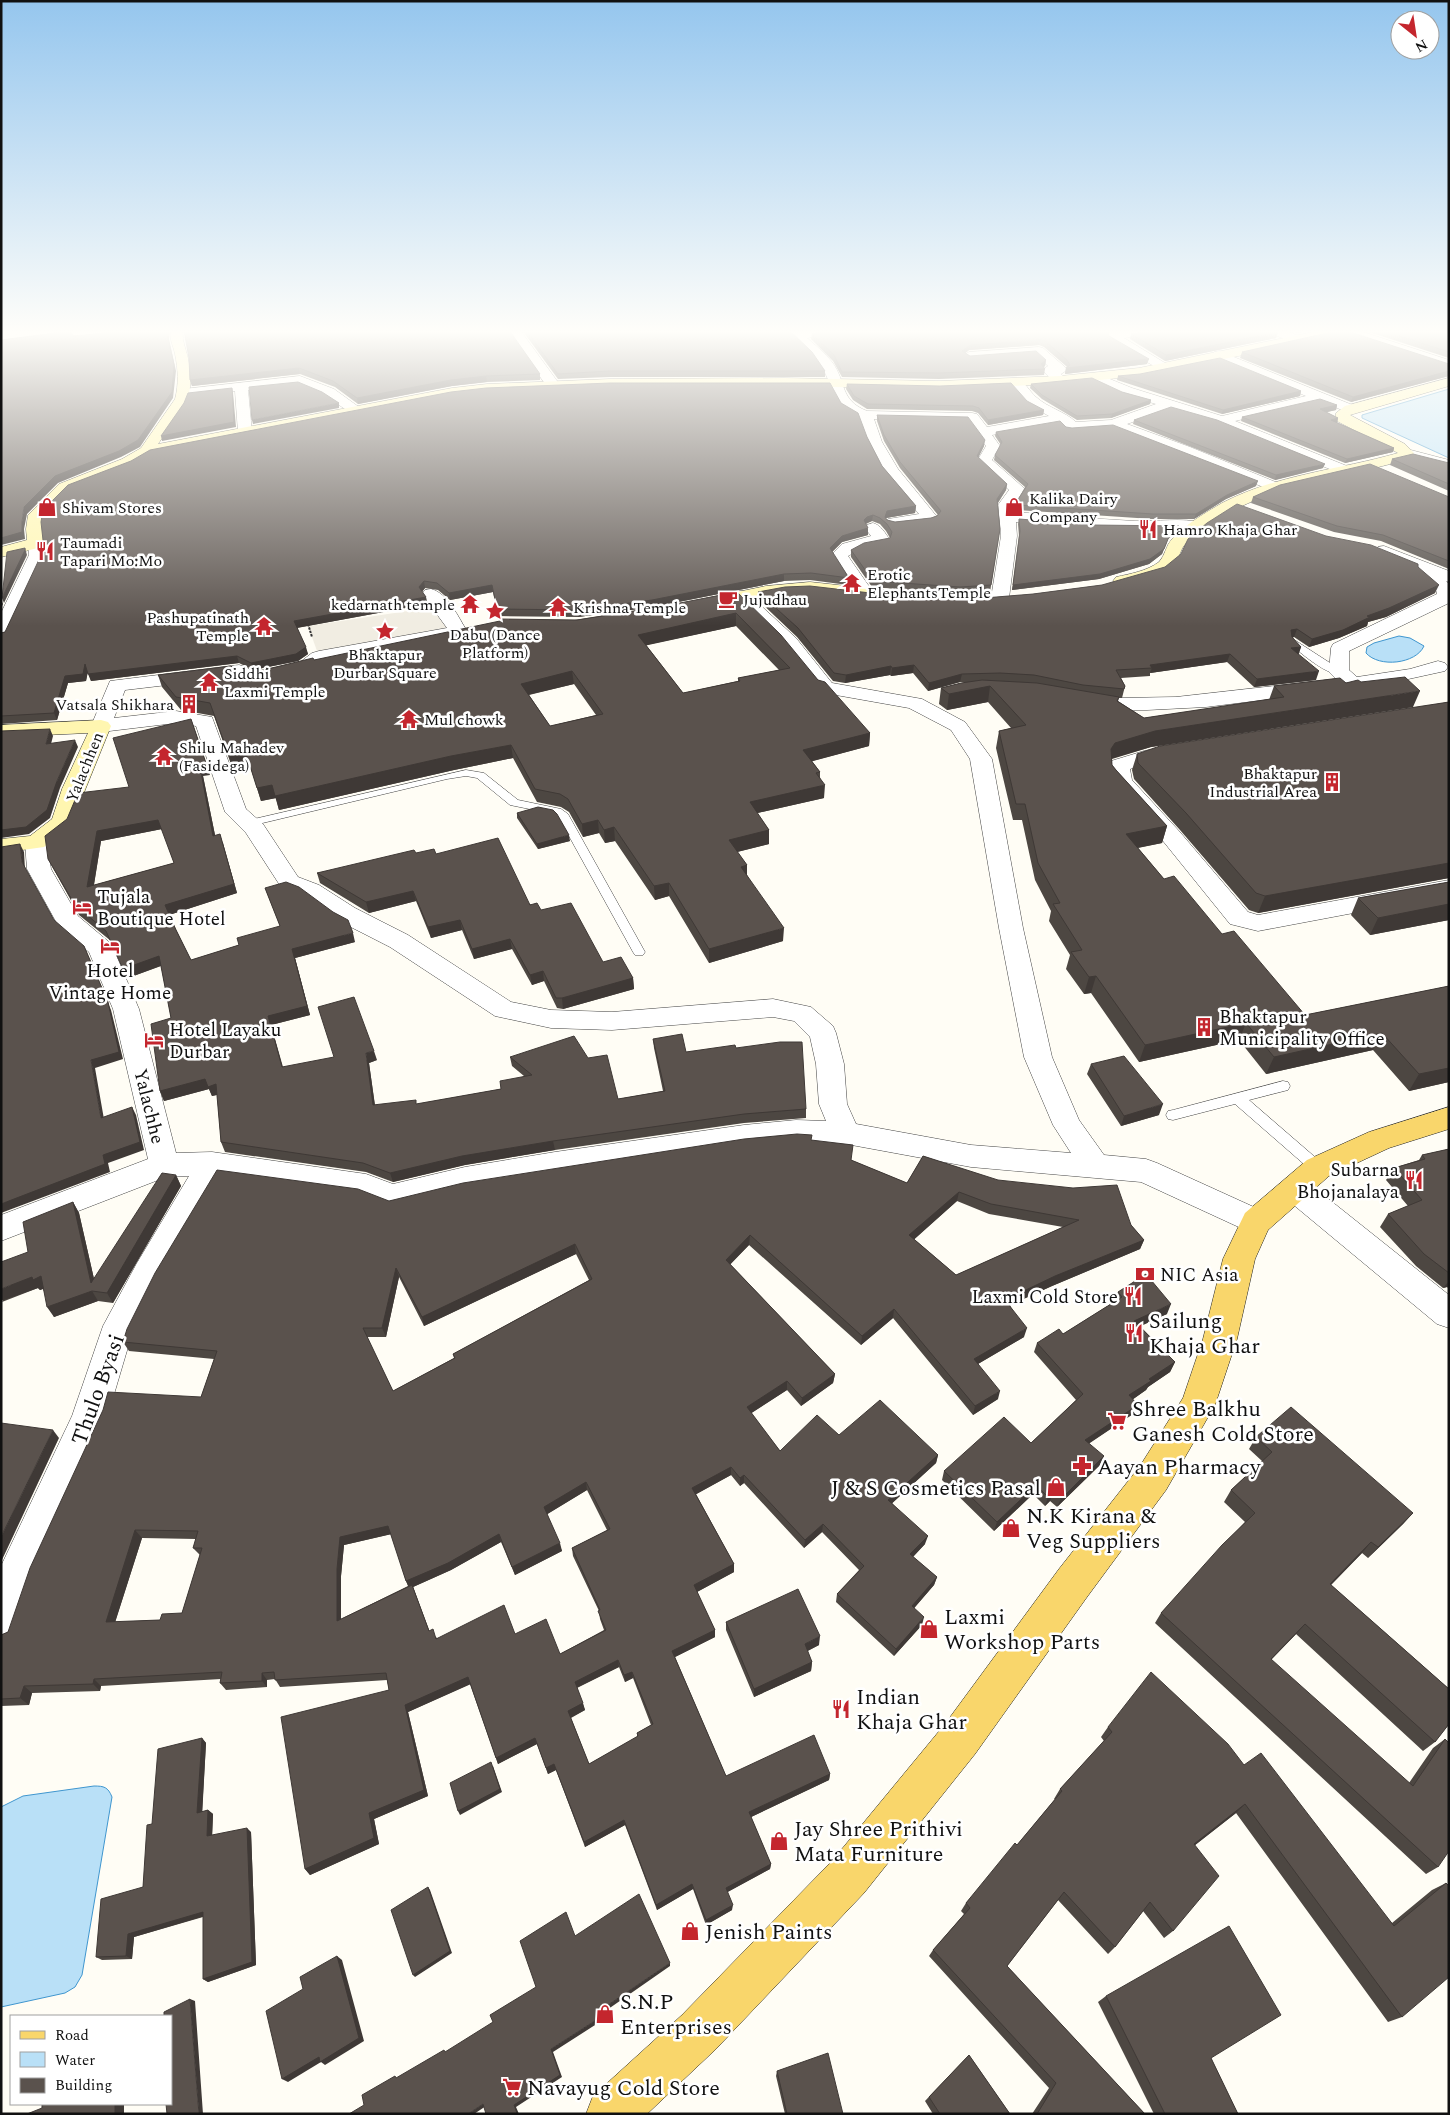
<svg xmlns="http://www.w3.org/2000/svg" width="1450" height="2115" viewBox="0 0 1450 2115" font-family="Spectral,serif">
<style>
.plaza{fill:#f1ede2}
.water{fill:#b9e0f7;stroke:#3f96cf}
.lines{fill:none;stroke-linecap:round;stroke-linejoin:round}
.lane-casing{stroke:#444;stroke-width:1}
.street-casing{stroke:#444;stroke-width:1}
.secondary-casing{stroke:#333;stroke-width:1}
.primary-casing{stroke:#222;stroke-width:1}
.path{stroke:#333;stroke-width:2;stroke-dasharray:2.5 1;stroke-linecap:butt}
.lane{fill:#fff;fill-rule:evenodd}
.street{fill:#fff;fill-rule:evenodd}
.secondary{fill:#fff6b0;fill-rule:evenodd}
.primary{fill:#f9d66b;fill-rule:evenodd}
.wall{fill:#4d4742;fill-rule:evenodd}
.shaded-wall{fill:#3f3936}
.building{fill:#5a524d;stroke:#3f3936;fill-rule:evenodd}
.labels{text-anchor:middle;stroke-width:5;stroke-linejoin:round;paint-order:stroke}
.far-poi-label{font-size:16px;fill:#111;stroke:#fff;text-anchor:start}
.far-street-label{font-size:16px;fill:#111;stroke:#fff}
.poi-label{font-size:19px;fill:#111;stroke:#fff;text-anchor:start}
.street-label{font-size:19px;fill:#111;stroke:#fff}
.near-poi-label{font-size:22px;fill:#111;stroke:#fff;text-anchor:start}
.near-street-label{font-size:22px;fill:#111;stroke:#fff}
</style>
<rect width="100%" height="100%" fill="#fffdf5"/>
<path class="plaza" d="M441,606L464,636L321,662L308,626Z"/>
<path class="water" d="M1449,389V458L1362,418V415Z
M1399,636L1410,638L1424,646C1416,664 1379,668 1366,653L1367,647L1374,643Z
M94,1786C104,1786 108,1787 112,1797L82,1975L75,1987L65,1993L1,2007V1807L23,1796Z"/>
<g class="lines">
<g class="lane-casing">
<path id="lane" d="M1293,639L1344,672L1342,674C1328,677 1301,653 1290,644V640Z
M466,770L484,773L518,800L561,809L568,814L645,952L643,955H635L633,952L559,818L554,814L510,805L477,778L466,776L447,779L250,826L244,823L250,820Z
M1283,1081L1288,1082L1290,1086L1288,1090L1249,1100L1323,1164L1325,1168L1323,1172L1318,1174L1313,1172L1235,1104L1173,1120L1168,1119L1166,1115L1168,1111L1173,1110Z"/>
</g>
<g class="street-casing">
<path id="street" d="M508,330H520L560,385L558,388H548Z
M786,330H841L835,334L807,338C815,345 825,353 832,362C847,382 839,400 867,411L972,413L977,414L987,427L1049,416L1027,404L1009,383L1016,379C1025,381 1029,391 1036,397C1048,408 1064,411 1076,422L1111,420L1156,404L1122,394L1090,380L1088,377L1090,374L1095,373L1132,388L1222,416L1306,396L1214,358L1213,355L1214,352L1219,351L1355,406L1357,409L1350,413L1319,401L1235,421L1347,466L1350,469L1347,472H1337L1216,423L1170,409L1127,424L1190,447L1278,483L1281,486L1278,489H1268L1180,453L1112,428L1072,431L1067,430L1060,423L992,435L1000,446L992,460L1025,489L1014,505L1015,512C1055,515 1094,519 1134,521C1158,522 1181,517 1204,523L1206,526L1204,529C1193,532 1181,529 1169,529C1118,531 1067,526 1016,522L1017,536L1009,598L1006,602L1000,603L994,602L991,598L1001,536L998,505L1009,490L977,461L986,446L968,421L874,419L882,442L898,469L938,518L936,521L930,523L894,527L888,525L886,522L888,519L919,514L883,471L868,442L859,418C829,406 836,389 821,366C813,352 796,343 786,330Z
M1101,330H1166L1160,334L1124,338L1170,366L1169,369H1159L1109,340L1108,335Z
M1268,330H1284L1302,337L1304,340L1302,343H1294L1270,333Z
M1339,330H1357L1449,360V368L1341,333Z
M1039,347L1043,348L1065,367L1067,370L1061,374L1067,380L1065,383H1055L1042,370L1048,366L1036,355L969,360L963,356L969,352Z
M300,376L334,389L363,410L356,414L351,413L324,395L299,384L248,390L252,432L250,435H240L238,432L235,391L184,397L177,393L184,389Z
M1407,449L1449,460V469L1402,456L1400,453L1402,450Z
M873,523C881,525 885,533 890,540L888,544L863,548L848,556L873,592L870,596L864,597L858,596L831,555L842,544L871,536L865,528L867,525Z
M36,538L42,539L44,543L45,555L10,633L8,637L1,639V613L29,555L28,543L30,539Z
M1384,546L1449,571V582L1446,581L1449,584V603L1349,651V670L1357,677L1410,669L1438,661L1445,663L1448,667L1445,671L1381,685L1206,707L1147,710H1117L1081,706L1078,702L1081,698L1088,696L1117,698L1176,697L1336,679L1329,672L1331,648L1333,644L1437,594V592L1416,574L1418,571L1378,555L1376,551L1378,547Z
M431,589C448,593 458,617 467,631L465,635L325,662L312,671L250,685L243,683L235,677L125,690L114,718L176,711L212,717L246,809L263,824L298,877L319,885L355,908L408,935L511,1002L551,1010L612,1012L773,999L811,1007L833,1026L836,1033L844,1064L847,1104L856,1124L971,1145L1071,1153L1053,1125L1024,1057L999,928L970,759L951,730L909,708L819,692L782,646L731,596L734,592L740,591L746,592L796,638L832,683L922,699L965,722L992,759L1023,928L1052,1057L1079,1120L1104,1155L1146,1159L1157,1163L1267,1213L1271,1222L1267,1231L1256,1235L1141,1182L971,1167L846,1144L796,1142L744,1147L465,1191L391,1209L362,1197L220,1177L159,1281L131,1337L107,1418L36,1575L15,1638L1,1644V1566L72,1416L103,1326L137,1263L189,1176L166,1177L1,1241V1215L148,1159L113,1009L89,952L59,927L27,869L25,842L28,837L36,835L44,837L47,842L51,869L78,916L109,942L113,948L139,1009L176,1153L212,1152L366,1174L393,1184L465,1167L555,1152L744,1125L796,1120L826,1121L819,1104L816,1064L810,1037L794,1021L773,1017L612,1030L551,1028L495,1016L390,947L337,920L303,895L281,887L246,833L225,812L196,726L176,723L101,732L94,730L91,726L110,681L239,665L246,667L253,672L299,663L312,653L319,651L447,628L422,594L425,590Z
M1170,746L1177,748L1181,752L1177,756L1155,761L1130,769L1132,780L1179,831L1248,912L1258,915L1449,880V895L1258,931L1230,924L1163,841L1113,786L1110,781L1108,766L1111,761L1144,751Z
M1295,1177L1306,1181L1449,1295V1328L1437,1324L1284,1197L1280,1189L1284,1181Z"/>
</g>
<g class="secondary-casing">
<path id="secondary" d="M171,330H183C181,341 188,353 189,364C196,401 178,415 158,444L452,388L487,384L610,379L784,378L939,381L1060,376L1139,368L1323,330H1343L1341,333L1298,344L1139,376L1060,384L939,389L784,386L610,387L487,392L452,396L151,454L132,465L69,490L44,516L42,529L44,543L42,547L1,557V547L27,540L26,529L28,515L59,484L122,459L141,448L175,399C179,384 178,369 175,354C173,345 169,339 171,330Z
M1449,378V386L1350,415L1405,444L1414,453L1409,459C1340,479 1274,482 1212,523C1203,529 1188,538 1183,547C1179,554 1178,561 1172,567C1163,577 1129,588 1116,585L1113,581L1116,577C1130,574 1147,571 1159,562C1165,556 1166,545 1172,539C1186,524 1205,513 1222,503C1278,474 1339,470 1398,453L1337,421L1335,418L1336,413L1345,406Z
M810,582L903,592L909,593L912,597L909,601L903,602L810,592L766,596L704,609L698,608L695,604L698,600L766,586Z
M101,720L108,722L111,726L70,827L44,847L1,853V839L30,836L52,819L62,789L88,733L1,737V725Z"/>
</g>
<g class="primary-casing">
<path id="primary" d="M1449,1107V1129L1389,1148L1329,1176L1268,1230L1255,1259L1237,1339L1215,1405L1166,1490L1087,1597L975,1754L864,1893L716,2049L647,2114H586L593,2096L682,2015L832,1861L945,1724L1059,1569L1140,1466L1183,1398L1203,1339L1223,1259L1245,1213L1307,1160L1369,1132Z"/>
</g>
<path class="path" d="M308,624L312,637"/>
<use href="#lane" class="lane"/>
<use href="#street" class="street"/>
<use href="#secondary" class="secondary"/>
<use href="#primary" class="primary"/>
</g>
<path class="wall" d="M522,330H789L825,371V377H610L558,379Z
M1161,330L1278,332L1276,338L1165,361L1130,339L1131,334Z
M1289,330H1314L1298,333Z
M1363,330H1449V358Z
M812,334L1109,336L1147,364L1065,374L1066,368L1067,367L1066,366L1044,347L1039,345L969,350L965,353L970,356L1046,360L1045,366L1043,367L1045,369L1044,375L939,379L842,377L833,361L811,339Z
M1242,352L1449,364V376L1351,402L1240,358Z
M189,358L540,374V380L487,382L452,386L358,404L335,387L300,374L192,386L190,380Z
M1118,376L1301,391L1300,396L1222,414L1117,380Z
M847,384L1044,410L1043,415L988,425L978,413L972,411L867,409L853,400L846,389Z
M1031,384L1122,392L1151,400L1150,404L1111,418L1077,420L1042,399L1030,388Z
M841,403L867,437L882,466L916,506L915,513L886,518L887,520L895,522L931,518L938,515L900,468L884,441L877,421V415L984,446L978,458L1007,484L1006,490L998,503L1000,529L990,592L959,594L872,587L851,557V550L890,538L886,531L880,524L872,521L866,524L868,535L842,542L832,552L849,578L848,585L810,580L784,581L653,607L578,617L498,616L493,592L450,600L438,590L425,588L422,592L426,597L427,604L297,628L308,654L298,661L253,670L239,663L91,681L88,671L86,681L68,683L57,720L1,724V633Z
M1337,405L1336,410L1326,412L1338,418L1337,423L1394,448L1393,452L1345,463L1241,421L1242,417Z
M1134,420L1323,468L1275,480L1133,424Z
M1066,427L1256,486L1226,499L1194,519H1152L1017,510L1016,505L1017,501L1025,487L994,460L995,455L1001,445L995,436L996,432Z
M1392,459L1449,463V491L1390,465Z
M1253,497H1449V569L1381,541L1334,532L1251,503Z
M1019,519L1093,525L1179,526L1178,531L1168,539L1162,554L1149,564L1099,579L1012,590L1019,536L1018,524Z
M1326,536L1418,567L1435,593L1386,617L1368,622L1367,626L1339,638L1309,647L1294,637L1292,638L1301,647L1298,655L1316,680L1254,687L1227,662L1150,673V676L1121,678L1125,686L1122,698H1119L1118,701L1144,718L1269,700L1274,686L1361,682L1413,707L1151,747L1112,759V765L1116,770L1167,826L1162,843L1138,848L1164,879L1222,934L1305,1015L1449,986V1082L1409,1091L1373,1050L1266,1074L1239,1040L1139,1062L1091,993L1084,994L1066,969L1070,955L1049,921L1051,911L1035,880L1022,820H1013L996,748L999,731L1011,728L988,702L947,710L939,704L941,688L966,682H960L928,691L913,673L891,676L890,675L845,683L833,681L797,637L758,600V592L879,594L960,600L1033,594L1102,585Z
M737,592L818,680L870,733L869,746L812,761L820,772V777L824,798L757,813L769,830V844L737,852L747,865V875L783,941L709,963L669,896L655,900L615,841L605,843L599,833L583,837L569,812L561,807L537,802L513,758L454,770L279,810L276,798L261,801L250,766L233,770L214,716L181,710L162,687L158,675L238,672L247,674L314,660L659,607ZM736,626L779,670L738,678V681L683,693L646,645ZM574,684L596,715L550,726L529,695Z
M1449,702V878L1258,913L1249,910L1180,830L1134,779L1132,770L1137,754Z
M210,775L203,776L215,835L223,843L237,893L169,915L191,960L239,945L280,926L265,888L355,942L295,958L310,1015L271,1025L283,1067L377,1060L369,1063L375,1105L417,1104L501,1089L524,1076L512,1066L510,1057L588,1058L618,1099L663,1091L654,1048L653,1039L686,1052L736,1048L806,1109V1118L744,1123L555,1150L465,1165L393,1182L366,1172L225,1152L221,1142L217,1095L212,1096L209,1089L164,1101L160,1091L171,1018L161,966L128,978L111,941L79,915L53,868L48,859L129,787ZM162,829L174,863L94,885L101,841Z
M517,813L570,841L538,849L517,818Z
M416,853L436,854L541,910L603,962L633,978L634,989L563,1009L557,1008L544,981L532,985L512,949L474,959L462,930L431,938L416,901L369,913L320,883L317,873Z
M1449,882V920L1370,935L1351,915L1358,898Z
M1091,1064L1159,1115L1121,1126L1087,1074Z
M811,1140L851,1160L907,1183L923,1156L1131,1225L1144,1240L1140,1249L1052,1286L1010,1305L1024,1337L978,1364L998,1399L973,1415L893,1318L861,1345L749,1245L730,1264L835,1374L833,1383L801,1406L787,1390L751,1413L780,1451L839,1435L938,1455L936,1463L892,1503L925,1544L913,1557L937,1577L934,1585L914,1608L922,1625L894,1656L836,1602L837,1594L859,1570L822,1532L804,1548L744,1483L740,1486L731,1475L696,1494L734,1564V1572L697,1592L715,1630V1637L675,1657L726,1776L830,1774L829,1780L751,1817L771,1864L770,1869L727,1892L732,1910L706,1925L693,1889L657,1910L625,1825L585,1847L556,1770L548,1774L537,1744L498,1764L470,1684L408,1712L428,1796L374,1819L379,1844L310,1875L305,1869L389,1690L387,1680L280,1687L275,1679L267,1680V1687L226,1690L220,1683L221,1679L101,1686L100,1691L32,1693L29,1705L1,1706V1635L8,1632L201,1397L214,1359L129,1351L123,1342L389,1201ZM957,1201L989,1214L1063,1227L956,1275L914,1239ZM576,1254L589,1280L453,1354L454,1358L393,1391L367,1337H386L399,1277L424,1326ZM587,1490L607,1530L572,1548L573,1556L599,1611L600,1619L604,1630L560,1654L515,1634L437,1638L429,1631L413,1587L451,1570L501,1542L515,1575L562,1551L547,1514ZM391,1534L406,1581L408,1586L341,1619V1576L344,1545ZM142,1538L196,1539L193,1548L200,1555L182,1613L160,1620L115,1622ZM619,1667L625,1682L633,1678L651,1725L637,1733V1737L589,1764L571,1718L585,1710L577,1688Z
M1449,1149V1289L1447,1287L1443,1288L1416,1266L1380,1227L1388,1214L1408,1206L1386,1180L1394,1168L1419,1160L1422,1155Z
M176,1175L181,1186L113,1303L98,1301L54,1317L43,1289L40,1290L38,1288L2,1302L28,1252L73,1202L79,1213L94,1279Z
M1118,1292L1167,1314L1140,1326L1175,1362L1170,1372L1148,1387L1146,1390L1133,1399V1414L1089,1443L1100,1465L1057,1507L1050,1501L1045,1506L1033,1494L994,1531L942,1480L944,1471L1031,1443L1076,1400L1034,1352L1037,1343L1063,1334L1114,1302Z
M1256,1437L1413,1513L1403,1524L1368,1558L1362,1553L1331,1585L1448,1688L1449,1687V1724L1435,1742L1423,1751L1296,1634L1271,1660L1409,1783L1433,1748L1445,1739L1438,1867L1426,1874L1155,1623L1161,1613L1245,1522L1224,1502L1231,1490L1262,1461L1249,1449Z
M726,1622L819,1645L807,1651L812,1662L811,1671L754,1697L726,1630Z
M1108,1727L1244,1765L1392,1923L1432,1890L1446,1883L1402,2017L1388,2022L1236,1813L1195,1845L1173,1931L1164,1938L1143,1911L1115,1947L1108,1954L1058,1900L1007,1966L1145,2114H1032L1049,2088L929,1956L933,1950L964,1914L961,1911L966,1903L1017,1845L1055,1799H1054L1060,1789L1104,1741L1101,1737Z
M202,1738L206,1743L202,1812L208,1810L213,1814L212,1835L251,1832L256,1965L208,1982L203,1979V1917L134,1937L132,1959L102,1960L96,1957L143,1887L152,1824Z
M1106,1996L1211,2058L1238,2114H1154L1098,2002Z
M969,2055L1010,2114H933L925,2101Z
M777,2071L843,2114H785L776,2076Z"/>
<path class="shaded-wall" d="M168,330H170L169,339L176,371L173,398L140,447L121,457L58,483L27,514L24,529L25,539L1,545V538L22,522L24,507L167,334Z
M1299,330H1314L1298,333Z
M1278,332L1276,338L1165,361L1166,355Z
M1040,340L1039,345L969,350L961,357L962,351L970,345Z
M1149,359L1147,364L1065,374L1066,368Z
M1046,360L1045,366L1040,370L1041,364Z
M299,368L300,374L192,386L190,380Z
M1449,371V376L1351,402L1353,397Z
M486,376L487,382L452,386L358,404L357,398L451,380Z
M232,388L233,393L236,427L162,441L161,436Z
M1301,391L1300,396L1222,414L1223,410Z
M1151,400L1150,404L1111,418L1112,414Z
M339,403V408L253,424L252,420Z
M1337,405L1336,410L1319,414L1320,409Z
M1044,410L1043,415L988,425V420Z
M1338,418L1337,423L1331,420Z
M985,440L984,446L976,462L977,456Z
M1394,448L1393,452L1345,463L1347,459Z
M1325,464L1323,468L1275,480L1276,475Z
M1258,481L1256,486L1226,499L1194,519L1196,514L1227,495Z
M1007,484L1006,490L996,505L997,499Z
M916,506L915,513L886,518L884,523L885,517L887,511Z
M873,515L872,521L866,523L863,527L864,520L867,517Z
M1179,526L1178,531L1168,539L1162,554L1149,564L1099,579L1012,590L1013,585L1170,534Z
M868,528V535L842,542L829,555L830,548L842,536Z
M25,548L27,555L4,603L2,598Z
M784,574V581L653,607L578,617L577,610Z
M424,581L425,588L420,594L419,587Z
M492,585L493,592L450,600L449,593Z
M1439,585L1435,593L1386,617L1368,622L1367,626L1339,638L1309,647L1312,639Z
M426,597L427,604L296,628L294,621Z
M1,600L3,604L1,608Z
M736,613V626L639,647L638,635Z
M1297,629L1294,637L1288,639L1291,630Z
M306,647L308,654L298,661L253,670L251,663Z
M1301,647L1298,656L1291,648Z
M1230,654L1227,662L1150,673L1152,668L1150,665Z
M237,656L239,663L91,681L88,674Z
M85,664L88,671L86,681L68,683L57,720L54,713L65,676Z
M914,665L913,673L891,676L892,668Z
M891,666L890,675L845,683L846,675Z
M572,671L574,684L523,696L521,684Z
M1319,671L1316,680L1254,687L1257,679Z
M962,674L960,682L928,691L929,683Z
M990,686L988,702L947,710L949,694Z
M1420,691L1413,707L1151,747L1110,759L1111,749L1115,743L1155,731Z
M191,719L210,775L203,776L217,845L213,836L200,767Z
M50,729L53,736L49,752L46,744Z
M870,733L869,746L802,764L803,750Z
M75,740L78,747L60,788L50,818L29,834L1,838V830L57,781Z
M511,745L513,758L454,770L279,810L275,796L451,756Z
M246,753L250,766L233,770L229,756Z
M272,785L276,798L261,801L257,788Z
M825,785L824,798L749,815L750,802Z
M158,820L162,829L101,841L92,896L87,887L97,831Z
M598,820L599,833L583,837L582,824Z
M1167,826L1162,843L1121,851L1126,834Z
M614,827L615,841L605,843L604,830Z
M769,830V844L729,854V840Z
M220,834L237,893L169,915L165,905Z
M569,835L570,841L538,849L537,844Z
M20,844L24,852L25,870L22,862Z
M1449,863V878L1258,913L1265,896Z
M747,865V879L741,867Z
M669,883V896L655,900L654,886Z
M413,891L416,901L369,913L366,902Z
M1449,904V920L1370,935L1378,918Z
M460,920L462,930L431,938L428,927Z
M784,928L783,941L709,963V949Z
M353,933L355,942L295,958L310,1015L271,1025L285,1077L282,1067L268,1016L292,949Z
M510,939L512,949L474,959L472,949Z
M84,946L111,1010L123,1059L95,1068L105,1125L101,1118L91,1060Z
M159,956L163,965L128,978L123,969Z
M543,971L544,981L532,985L530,975Z
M1096,976L1091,993L1084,994L1089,977Z
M633,978L634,989L563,1009L562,998Z
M1246,1023L1239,1040L1139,1062L1145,1045Z
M1382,1033L1373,1050L1266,1074L1274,1057Z
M374,1051L377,1060L369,1063L376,1114L373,1105L366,1053Z
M1449,1068V1082L1409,1091L1419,1074Z
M205,1079L216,1084L220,1094L212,1096L209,1089L164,1101L160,1091Z
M1163,1104L1159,1115L1121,1126L1124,1116Z
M132,1107L136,1115L144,1150L108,1163L110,1172L1,1213V1204L103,1155Z
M553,1141L555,1150L465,1165L393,1182L390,1173L462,1156Z
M176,1175L181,1186L113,1303L107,1293Z
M959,1192L957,1201L908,1245L909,1235Z
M73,1202L79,1213L97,1292L91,1283Z
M750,1235L749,1245L726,1269V1260Z
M1144,1240L1140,1249L1052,1286L1002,1309L1005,1300L1055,1276Z
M575,1244L576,1254L424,1326L422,1317Z
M396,1268L399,1277L386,1337L382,1328Z
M41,1276L48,1287L40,1290L38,1288L1,1301V1289L32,1277Z
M1449,1281V1284L1447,1287L1443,1288Z
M92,1291L98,1301L54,1317L47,1307Z
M1171,1304L1167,1314L1130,1331L1134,1321Z
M894,1309L893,1318L861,1345L862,1336Z
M1027,1328L1024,1337L971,1368L974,1359Z
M1175,1362L1170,1372L1148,1387L1146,1390L1125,1405L1129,1395L1149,1379Z
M835,1374L833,1383L801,1406L802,1398Z
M787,1381V1390L747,1416V1407Z
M1000,1391L998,1399L973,1415L975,1406Z
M1138,1405L1133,1414L1081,1449L1085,1440Z
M53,1430L59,1438L1,1562V1537Z
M938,1455L936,1463L887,1508L888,1500Z
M1104,1456L1100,1465L1057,1507L1061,1499Z
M731,1467V1475L693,1496L692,1488Z
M744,1475V1483L740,1486V1478Z
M586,1482L587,1490L546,1515L544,1507Z
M1036,1485L1033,1494L994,1531L997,1522Z
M1054,1492L1050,1501L1045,1506L1048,1497Z
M1413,1513L1403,1524L1368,1558L1378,1547Z
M823,1524L822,1532L804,1548L805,1540Z
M388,1526L392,1534L344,1545L341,1576V1629L337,1621V1569L340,1537Z
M135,1530L142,1538L113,1629L106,1622Z
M499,1534L501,1542L451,1570L413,1587L432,1638L406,1581Z
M928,1536L925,1544L908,1562L910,1554Z
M1371,1542L1362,1553L1321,1595L1330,1584Z
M560,1543L562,1551L515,1575L512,1567Z
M734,1564V1572L695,1593L694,1585Z
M937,1577L934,1585L910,1613L912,1606Z
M924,1617L922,1625L894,1656L896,1649Z
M1305,1624L1296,1634L1262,1669L1271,1659Z
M715,1630V1637L673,1658L672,1651Z
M820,1636L819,1645L804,1653L805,1644Z
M618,1660L619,1667L576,1688L575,1682Z
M812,1662L811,1671L754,1697V1689Z
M632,1672L633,1678L625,1682L624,1675Z
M262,1673L267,1680V1687L262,1681Z
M468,1677L471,1684L408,1712L428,1796L374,1819L379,1844L310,1875L305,1869L405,1705Z
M94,1679L101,1686L100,1691L93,1684Z
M24,1686L32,1693L29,1705L20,1698Z
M583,1703L585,1710L570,1718L568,1711Z
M202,1738L206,1743L202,1817L197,1813Z
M535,1738L537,1744L498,1764L496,1758Z
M554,1764L556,1770L548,1774L546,1768Z
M493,1766L502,1792L460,1815L458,1811Z
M830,1774L829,1780L749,1818V1812Z
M1245,1804L1236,1813L1185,1853L1194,1844Z
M208,1810L213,1814L212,1840L207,1836Z
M624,1820L625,1825L585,1847L584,1842Z
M247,1828L251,1832L256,1965L208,1982L203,1979Z
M771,1864L770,1869L726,1893V1888Z
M692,1884L693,1889L657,1910L656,1905Z
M428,1887L430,1890L452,1953L415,1977L413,1975Z
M733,1905L732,1910L706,1925V1920Z
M203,1912L208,1915L134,1937L132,1959L126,1956L128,1934Z
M337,1956L342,1960L364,2041L325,2065L321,2062L288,2082L282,2079Z
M670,1963V1966L604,2012L602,2009Z
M190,1999L195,2001L203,2114H199Z
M604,2015L606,2018L553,2052L562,2077L516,2107L519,2114H515L514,2105L551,2049Z
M115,2104H124V2114H115Z
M483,2104L486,2106L474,2114H468Z"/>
<path class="building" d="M109,330H168L167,334L174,365L172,392L138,440L119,451L55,476L24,507L22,522V532L1,538V340L71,331L73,336L106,333Z
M184,330H509L540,374L486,376L451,380L357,398L333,381L299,368L190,380L189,358Z
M526,330H789L812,352L825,371H610L558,374Z
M836,330H1107L1109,336L1149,359L1066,368L1070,365L1067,360L1045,341L1040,340L970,345L962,351L970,356L1036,351L1046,360L1041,364L1045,369L940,373L842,372L834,355L812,334Z
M1161,330H1273L1278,332L1166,355L1131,334Z
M1341,330H1344L1449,364V371L1353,397L1242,352Z
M1381,330H1449V352Z
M1220,358L1301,391L1223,410L1118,376L1140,374Z
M1092,378L1122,392L1151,400L1112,414L1077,416L1042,395L1031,384Z
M298,382L322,392L339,403L252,420L249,387Z
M610,383H830L841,403L858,413L867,437L882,466L916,506L887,511L885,517L887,520L895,522L931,518L937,516L941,511L900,462L884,435L877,415L968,417L985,440L977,456L1007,484L997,499L1000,529L991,585L960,587L873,581L851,550L864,543L890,538L892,532L887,524L880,518L873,515L867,517L864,520L868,528L842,536L830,548L849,578L811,573L784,574L652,600L577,610L497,609L492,585L449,593L437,583L424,581L419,587L426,597L294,621L306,647L296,654L251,663L237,656L88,674L85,664L83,674L65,676L54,713L1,716V633L5,632L44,549L41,522L43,510L68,485L131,461L150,450L451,392L486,388Z
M1011,383L1027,401L1044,410L988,420L979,408L973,406L868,404L854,396L847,384L940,386Z
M232,388L234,422L161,436L184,403L188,393Z
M1320,399L1337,405L1320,409L1338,418L1331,420L1394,448L1347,459L1242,417Z
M1171,407L1217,420L1325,464L1276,475L1134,420Z
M1060,421L1066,427L1072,428L1113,425L1258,481L1227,495L1196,514H1153L1017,505V501L1028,484L995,455L1002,442L996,432Z
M1413,454L1449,463V484L1392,459Z
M1370,464L1449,497V561L1383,535L1337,526L1253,497L1280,485Z
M1237,504L1326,536L1371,545L1418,564V567L1439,585L1389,608L1367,616L1370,617L1343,630L1312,639L1297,629L1291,630L1292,637L1301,647L1291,648L1319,671L1257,679L1230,654L1150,665L1152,668L1116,670L1125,686L1124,689L1083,685L1034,675L1000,673L962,674L929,683L914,665L892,668L891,666L846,675L834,673L798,628L758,592L785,587L810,586L879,594L960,600L1033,594L1102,585L1165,567L1181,554L1188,539L1207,523Z
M1019,519L1093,525L1179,526L1170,534L1164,549L1150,559L1100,574L1013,585L1020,531Z
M25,548V550L2,598L7,552Z
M737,592L781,635L818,680L825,682L870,733L803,750L820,772L816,773L825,785L750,802L769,830L729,840L747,865L741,867L784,928L709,949L669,883L654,886L614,827L604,830L598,820L582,824L568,799L560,794L535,789L511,745L451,756L275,796L272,785L257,788L246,753L229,756L210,703L176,697L158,675L231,666L238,672L247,674L313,658L314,660L500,621V619L577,620L659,607ZM736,613L790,668L738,678L740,681L683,693L638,635ZM572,671L603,714L550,726L521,684Z
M1405,677L1420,691L1155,731L1115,743L1111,749L1112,765L1116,770L1167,826L1126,834L1164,879L1174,876L1222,934L1234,931L1305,1015L1449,986V1068L1419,1074L1382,1033L1274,1057L1246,1023L1145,1045L1096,976L1089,977L1071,952L1082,950L1053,904L1060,903L1038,863L1025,804H1016L999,731L1026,725L990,686L949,694L941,688L961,683L982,680L1037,683L1119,697L1117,701L1144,718L1284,697L1274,686L1340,678L1346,683L1358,680L1361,682Z
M1449,702V863L1265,896L1256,893L1186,813L1138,763L1137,754L1160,746Z
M191,719L207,766L200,767L213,836L220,834L234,884L165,905L176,930L191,960L239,945L237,938L280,926L265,888L286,882L299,887L333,912L348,920L353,933L292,949L307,1006L268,1016L282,1067L334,1057L318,1007L354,997L374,1051L366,1053L373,1105L416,1100V1104L501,1089L500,1081L532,1075L510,1057L574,1036L588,1058L607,1055L618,1099L665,1091L653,1039L682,1034L686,1052L735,1045L736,1048L780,1042H802L806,1109L744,1114L553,1141L462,1156L390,1173L363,1163L221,1142L216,1084L208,1087L205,1079L160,1091L151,1024L171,1018L159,956L123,969L106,931L75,905L48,859L45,836L67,819L78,793L129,787L113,738ZM158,820L174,863L87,887L97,831Z
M50,729L46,744L75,740L57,781L47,810L26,827L1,830V731Z
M538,807L553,810L557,814L569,835L537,844L517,813Z
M498,838L530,905L537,903L541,910L571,903L603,962L621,957L633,978L562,998H556L543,971L530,975L510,939L472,949L460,920L428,927L413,891L366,902L317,873L414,850L416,853L434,849L436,854Z
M20,844L22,862L54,920L84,946L108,1002L119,1052L91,1060L101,1118L132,1107L140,1142L103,1155L105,1164L1,1204V847Z
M1449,882V904L1378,918L1358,898Z
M1124,1056L1163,1104L1124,1116L1091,1064Z
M797,1134L812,1135L811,1140L853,1145L851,1160L907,1183L923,1156L998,1180L1073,1188L1117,1185L1131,1225L1144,1240L1055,1276L1005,1300L1027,1328L974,1359L1000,1391L975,1406L894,1309L862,1336L750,1235L726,1260L835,1374L802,1398L787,1381L747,1407L780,1451L817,1415L839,1435L880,1400L938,1455L888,1500L928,1536L910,1554L937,1577L912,1606L924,1617L896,1649L837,1594L864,1566L823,1524L805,1540L744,1475L740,1478L731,1467L692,1488L734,1564L694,1585L715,1630L672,1651L726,1776L814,1735L830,1774L749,1812L771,1864L726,1888L733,1905L706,1920L692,1884L656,1905L624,1820L584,1842L554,1764L546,1768L535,1738L496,1758L468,1677L405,1705L424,1790L369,1813L374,1838L305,1869L281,1717L389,1690L386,1673L275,1680L274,1672L262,1673V1681L220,1683L222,1672L94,1679L93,1684L24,1686L20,1698L1,1699V1635L8,1632L30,1568L103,1410L108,1392L201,1397L217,1351L123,1342L127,1329L155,1273L217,1170L358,1189L389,1201L463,1183L744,1139ZM959,1192L991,1204L1079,1220L956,1275L909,1235ZM575,1244L592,1279L453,1354L455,1358L393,1391L363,1328H382L396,1268L422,1317ZM586,1482L610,1529L572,1548L600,1610L598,1611L606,1630L560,1654L546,1619L515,1634L504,1605L436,1639L433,1629L429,1631L412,1585L337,1621V1569L340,1537L388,1526L406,1581L448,1563L499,1534L512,1567L560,1543L544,1507ZM135,1530L198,1531L193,1548H202L182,1613L162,1614L160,1620L106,1622ZM618,1660L624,1675L632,1672L653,1724L637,1733L638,1736L589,1764L568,1711L583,1703L575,1682Z
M1449,1149V1273L1424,1254L1388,1214L1422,1200L1394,1168L1425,1159L1422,1155Z
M162,1173L176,1175L107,1293L92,1291L47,1307L41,1276L33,1280L32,1277L1,1289V1262L28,1252L23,1222L73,1202L91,1283Z
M1146,1274L1171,1304L1134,1321L1175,1362L1149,1379L1151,1381L1129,1395L1138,1405L1085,1440L1104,1456L1061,1499L1054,1492L1048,1497L1036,1485L997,1522L944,1471L1004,1417L1031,1443L1083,1394L1037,1343L1059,1329L1063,1334L1122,1297L1118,1292Z
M1291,1407L1413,1513L1378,1547L1371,1542L1330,1584L1449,1689V1724L1435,1742L1305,1624L1271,1659L1413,1786L1445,1739L1449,1743V1851L1438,1867L1161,1613L1222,1545L1255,1513L1231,1490L1272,1452L1256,1437Z
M1,1423L53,1430L1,1537Z
M798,1589L820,1636L805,1644L812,1662L754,1689L726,1622Z
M1151,1672L1228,1744L1244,1765L1261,1753L1394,1926L1446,1883L1449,1886V1977L1402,2017L1245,1804L1194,1844L1219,1876L1173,1931L1150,1902L1115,1947L1064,1892L1007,1966L1145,2114H1037L1056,2083L933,1950L970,1908L966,1903L1015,1843L1017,1845L1062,1791L1060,1789L1112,1732L1108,1727Z
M202,1738L197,1813L208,1810L207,1836L247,1828L252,1962L203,1979V1912L128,1934L126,1956L96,1957L101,1899L143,1887L147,1825L152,1824L158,1749Z
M491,1762L500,1789L458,1811L450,1783Z
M428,1887L450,1951L413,1975L391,1910Z
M639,1894L670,1963L602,2009L604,2015L551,2049L560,2075L514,2105L517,2113L515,2114H486L483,2104L468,2114H349L364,2105L362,2095L395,2076L396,2078L444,2050L445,2052L493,2022L490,2015L536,1987L520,1941L566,1912L575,1936Z
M1229,1926L1281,2015L1211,2058L1238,2114H1165L1106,1996Z
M337,1956L359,2038L320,2062L319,2057L282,2079L266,2011L303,1989L300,1977Z
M190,1999L199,2114H167L166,2104H171V2016H164V2012Z
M828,2053L843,2114H787L777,2071Z
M969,2055L1010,2114H940L929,2097Z
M46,2104H115V2114H27L42,2108V2105Z"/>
<linearGradient id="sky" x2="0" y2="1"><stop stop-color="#95c6ee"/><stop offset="0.53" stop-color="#fffefa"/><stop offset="1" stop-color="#fffefa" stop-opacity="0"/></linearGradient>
<rect width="1450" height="626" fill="url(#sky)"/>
<defs>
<g id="shop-bare" transform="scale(1.5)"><path d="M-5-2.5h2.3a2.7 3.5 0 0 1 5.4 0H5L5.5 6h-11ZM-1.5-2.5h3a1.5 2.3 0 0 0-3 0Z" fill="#c4262e" stroke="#fff" stroke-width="2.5" paint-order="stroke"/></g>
<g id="restaurant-bare" transform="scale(1.5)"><path d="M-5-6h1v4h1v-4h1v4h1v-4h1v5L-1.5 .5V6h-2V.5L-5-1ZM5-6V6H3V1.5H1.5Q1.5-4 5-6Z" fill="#c4262e" stroke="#fff" stroke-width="2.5" paint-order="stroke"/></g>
<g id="temple-bare" transform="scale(1.5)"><path d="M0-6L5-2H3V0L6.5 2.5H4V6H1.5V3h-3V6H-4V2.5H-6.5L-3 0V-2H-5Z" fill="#c4262e" stroke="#fff" stroke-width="2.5" paint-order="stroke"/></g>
<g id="cafe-bare" transform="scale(1.5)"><path d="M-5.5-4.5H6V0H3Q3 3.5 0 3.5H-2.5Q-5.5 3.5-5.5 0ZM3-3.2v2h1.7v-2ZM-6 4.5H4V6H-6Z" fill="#c4262e" stroke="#fff" stroke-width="2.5" paint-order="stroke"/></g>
<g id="sight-bare" transform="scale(1.5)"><path d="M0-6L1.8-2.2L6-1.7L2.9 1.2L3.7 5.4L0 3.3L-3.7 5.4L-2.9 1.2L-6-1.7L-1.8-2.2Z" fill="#c4262e" stroke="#fff" stroke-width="2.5" paint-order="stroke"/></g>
<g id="building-bare" transform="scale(1.5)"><path d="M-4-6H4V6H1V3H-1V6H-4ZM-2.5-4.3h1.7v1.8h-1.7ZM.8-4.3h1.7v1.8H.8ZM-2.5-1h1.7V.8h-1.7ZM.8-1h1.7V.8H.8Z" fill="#c4262e" stroke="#fff" stroke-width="2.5" paint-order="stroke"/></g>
<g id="hotel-bare" transform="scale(1.5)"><path d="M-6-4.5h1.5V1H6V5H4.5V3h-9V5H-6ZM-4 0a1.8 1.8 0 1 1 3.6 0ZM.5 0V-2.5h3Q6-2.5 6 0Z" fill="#c4262e" stroke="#fff" stroke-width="2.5" paint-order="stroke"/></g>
<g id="bank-bare" transform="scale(1.5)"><path d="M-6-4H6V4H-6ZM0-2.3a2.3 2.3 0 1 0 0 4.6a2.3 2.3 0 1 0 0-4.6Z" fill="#c4262e" stroke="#fff" stroke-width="2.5" paint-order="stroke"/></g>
<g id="supermarket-bare" transform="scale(1.5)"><path d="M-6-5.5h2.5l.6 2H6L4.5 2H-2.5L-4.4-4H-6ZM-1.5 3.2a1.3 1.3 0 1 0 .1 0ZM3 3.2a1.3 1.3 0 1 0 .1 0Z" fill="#c4262e" stroke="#fff" stroke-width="2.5" paint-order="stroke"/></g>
<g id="pharmacy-bare" transform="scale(1.5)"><path d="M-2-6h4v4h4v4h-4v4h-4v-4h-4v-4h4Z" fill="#c4262e" stroke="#fff" stroke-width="2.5" paint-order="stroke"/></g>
</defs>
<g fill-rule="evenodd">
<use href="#shop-bare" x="47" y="507"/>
<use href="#shop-bare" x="1014" y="507"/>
<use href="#restaurant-bare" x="1148" y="529"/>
<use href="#restaurant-bare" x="45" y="551"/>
<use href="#temple-bare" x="852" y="583"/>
<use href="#cafe-bare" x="728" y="599"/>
<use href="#temple-bare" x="470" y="604"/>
<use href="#temple-bare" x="558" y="607"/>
<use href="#sight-bare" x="495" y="611"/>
<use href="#temple-bare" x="264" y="626"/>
<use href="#sight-bare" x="385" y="631"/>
<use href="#temple-bare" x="209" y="682"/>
<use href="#building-bare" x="189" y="704"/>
<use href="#temple-bare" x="409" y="719"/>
<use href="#temple-bare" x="164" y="756"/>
<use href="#building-bare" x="1332" y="782"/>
<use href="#hotel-bare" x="82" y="907"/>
<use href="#hotel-bare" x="110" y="946"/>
<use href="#building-bare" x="1204" y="1027"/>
<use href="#hotel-bare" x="154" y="1040"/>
<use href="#restaurant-bare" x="1414" y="1180"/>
<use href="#bank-bare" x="1145" y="1274"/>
<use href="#restaurant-bare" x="1133" y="1296"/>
<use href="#restaurant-bare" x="1134" y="1333"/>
<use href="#supermarket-bare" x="1117" y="1421"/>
<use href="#pharmacy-bare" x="1082" y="1466"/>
<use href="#shop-bare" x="1056" y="1487"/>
<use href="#shop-bare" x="1011" y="1528"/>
<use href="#shop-bare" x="929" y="1629"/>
<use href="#restaurant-bare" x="841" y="1709"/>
<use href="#shop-bare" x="779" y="1841"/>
<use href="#shop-bare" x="690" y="1931"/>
<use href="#shop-bare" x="605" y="2014"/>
<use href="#supermarket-bare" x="512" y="2087"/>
</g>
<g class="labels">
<g class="far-poi-label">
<text x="1029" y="504">Kalika Dairy<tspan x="1029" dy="18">Company</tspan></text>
<text x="62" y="513">Shivam Stores</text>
<text x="1163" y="535">Hamro Khaja Ghar</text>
<text x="60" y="548">Taumadi<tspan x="60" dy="18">Tapari Mo:Mo</tspan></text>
<text x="867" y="580">Erotic<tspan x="867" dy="18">ElephantsTemple</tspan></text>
<text x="743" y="605">Jujudhau</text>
<text x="455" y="610" text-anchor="end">kedarnath temple</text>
<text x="573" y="613">Krishna Temple</text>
<text x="249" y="623" text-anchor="end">Pashupatinath<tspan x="249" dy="18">Temple</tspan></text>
<text x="495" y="640" text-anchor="middle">Dabu (Dance<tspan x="495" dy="18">Platform)</tspan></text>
<text x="385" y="660" text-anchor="middle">Bhaktapur<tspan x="385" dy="18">Durbar Square</tspan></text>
<text x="224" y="679">Siddhi<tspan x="224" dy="18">Laxmi Temple</tspan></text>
<text x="174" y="710" text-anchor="end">Vatsala Shikhara</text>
<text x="424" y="725">Mul chowk</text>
<text x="179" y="753">Shilu Mahadev<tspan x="179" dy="18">(Fasidega)</tspan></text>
<text x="1317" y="779" text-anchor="end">Bhaktapur<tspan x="1317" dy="18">Industrial Area</tspan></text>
</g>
<g class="far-street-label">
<text transform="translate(84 767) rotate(-68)" y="6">Yalachhen</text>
</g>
<g class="poi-label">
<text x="97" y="903">Tujala<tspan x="97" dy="22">Boutique Hotel</tspan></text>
<text x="110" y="977" text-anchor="middle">Hotel<tspan x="110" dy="22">Vintage Home</tspan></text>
<text x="1219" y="1023">Bhaktapur<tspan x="1219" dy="22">Municipality Office</tspan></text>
<text x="169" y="1036">Hotel Layaku<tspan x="169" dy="22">Durbar</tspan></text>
<text x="1399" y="1176" text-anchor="end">Subarna<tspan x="1399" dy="22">Bhojanalaya</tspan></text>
<text x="1160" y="1281">NIC Asia</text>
<text x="1118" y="1303" text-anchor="end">Laxmi Cold Store</text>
</g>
<g class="street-label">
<text transform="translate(150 1106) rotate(76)" y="7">Yalachhe</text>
</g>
<g class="near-poi-label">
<text x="1149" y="1328">Sailung<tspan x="1149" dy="25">Khaja Ghar</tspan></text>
<text x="1132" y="1416">Shree Balkhu<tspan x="1132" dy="25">Ganesh Cold Store</tspan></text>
<text x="1097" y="1474">Aayan Pharmacy</text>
<text x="1041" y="1495" text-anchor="end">J &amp; S Cosmetics Pasal</text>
<text x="1026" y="1523">N.K Kirana &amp;<tspan x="1026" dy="25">Veg Suppliers</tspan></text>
<text x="944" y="1624">Laxmi<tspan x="944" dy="25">Workshop Parts</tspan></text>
<text x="856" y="1704">Indian<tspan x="856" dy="25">Khaja Ghar</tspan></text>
<text x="794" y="1836">Jay Shree Prithivi<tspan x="794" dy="25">Mata Furniture</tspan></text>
<text x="705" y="1939">Jenish Paints</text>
<text x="620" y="2009">S.N.P<tspan x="620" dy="25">Enterprises</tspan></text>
<text x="527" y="2095">Navayug Cold Store</text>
</g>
<g class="near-street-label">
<text transform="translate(97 1389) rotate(-70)" y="8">Thulo Byasi</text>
</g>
</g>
<rect width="1450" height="2115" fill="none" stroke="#111111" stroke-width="5"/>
<rect x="10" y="2015" width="162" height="90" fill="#ffffff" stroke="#a0a0a0"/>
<rect x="20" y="2031" width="25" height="8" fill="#f9d66b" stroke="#a0a0a0"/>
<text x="55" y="2040" font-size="15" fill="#111111">Road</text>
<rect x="20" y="2052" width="25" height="15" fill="#b9e0f7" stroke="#a0a0a0"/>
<text x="55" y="2065" font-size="15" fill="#111111">Water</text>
<rect x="20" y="2078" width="25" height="15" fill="#5a524d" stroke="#a0a0a0"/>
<text x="55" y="2090" font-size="15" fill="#111111">Building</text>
<g transform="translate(1415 35) rotate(150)"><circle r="24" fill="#ffffff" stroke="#a0a0a0"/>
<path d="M0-4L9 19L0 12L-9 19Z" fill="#c4262e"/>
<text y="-8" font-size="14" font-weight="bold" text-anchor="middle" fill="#111111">N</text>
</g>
</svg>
